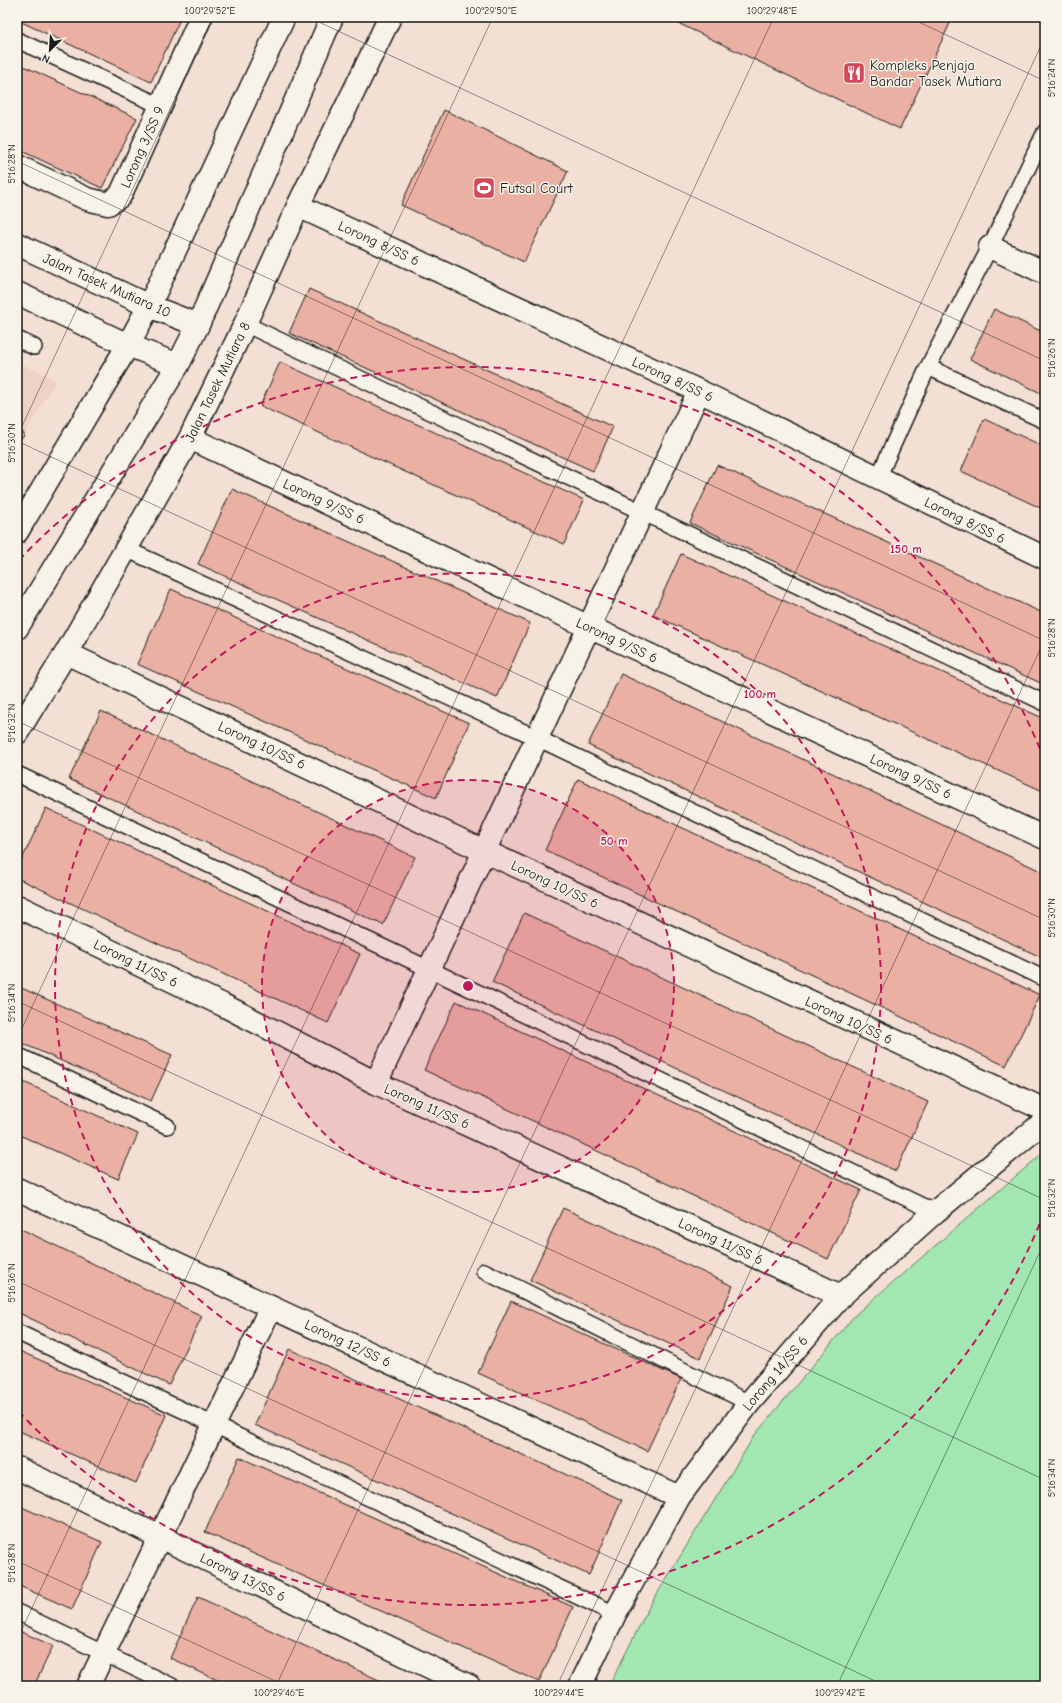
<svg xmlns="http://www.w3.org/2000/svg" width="1062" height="1703" viewBox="0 0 1062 1703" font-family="'Comic Neue',sans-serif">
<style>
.built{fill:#f0d1c5}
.green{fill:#a2e6b2;stroke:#5f8167}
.building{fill:#e9b0a3;stroke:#1c1c1c}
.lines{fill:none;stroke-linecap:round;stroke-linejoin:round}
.lane-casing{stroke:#1c1c1c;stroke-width:18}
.street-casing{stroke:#1c1c1c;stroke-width:25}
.secondary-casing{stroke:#1c1c1c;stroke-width:25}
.lane{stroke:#f7f3e8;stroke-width:15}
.street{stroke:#f7f3e8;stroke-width:22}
.secondary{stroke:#f7f3e8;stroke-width:22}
.ticks{fill:none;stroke:#1c1c1c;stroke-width:1;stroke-opacity:0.45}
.ring{fill:none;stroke:#c2185b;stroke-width:2;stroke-dasharray:7 5}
.labels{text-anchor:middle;stroke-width:3;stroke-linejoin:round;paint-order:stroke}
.poi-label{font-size:14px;fill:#1c1c1c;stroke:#f7f3e8;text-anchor:start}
.street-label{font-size:14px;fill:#1c1c1c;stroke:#f7f3e8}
.centre{fill:#c2185b;stroke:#f7f3e8;stroke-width:2}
.ring-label{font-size:12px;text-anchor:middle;font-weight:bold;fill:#c2185b;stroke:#f7f3e8;stroke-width:3;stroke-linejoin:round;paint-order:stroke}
.neatline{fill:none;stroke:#1c1c1c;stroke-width:1.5}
.ticks-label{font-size:10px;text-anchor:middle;fill:#1c1c1c}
</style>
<rect width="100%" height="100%" fill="#f3dfd3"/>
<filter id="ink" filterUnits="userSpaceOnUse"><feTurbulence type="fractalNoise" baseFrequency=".025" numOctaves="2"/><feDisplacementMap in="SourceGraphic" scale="8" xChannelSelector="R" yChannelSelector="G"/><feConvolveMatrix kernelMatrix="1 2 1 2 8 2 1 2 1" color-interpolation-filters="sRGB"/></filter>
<g filter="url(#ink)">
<path class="built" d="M17,362L56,380L17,448Z"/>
<path class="green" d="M1045,1151V1686H609L649,1607L754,1436L855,1315Z"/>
<path class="building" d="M17,17H181L151,82L17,20Z
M665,17H953L900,129Z
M17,63L137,118L102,188L17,149Z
M444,110L568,171L524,262L401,205Z
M309,289L613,427L593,471L289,333Z
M994,309L1045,333V395L970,359Z
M280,362L584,500L564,544L260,406Z
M984,419L1045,447V510L961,471Z
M17,426L25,435L17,443Z
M717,465L1045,614V685L690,523Z
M232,489L530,623L497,698L198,564Z
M681,554L1045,719V792L653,615Z
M171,589L469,723L436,798L137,664Z
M621,674L1045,873V959L588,745Z
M101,711L415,857L383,925L69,779Z
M578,779L1040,995L1006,1066L545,850Z
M46,808L360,954L328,1023L17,878V870Z
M524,913L928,1102L896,1171L492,982Z
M17,986L172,1055L151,1101L17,1041Z
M456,1001L861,1190L828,1259L424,1070Z
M17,1079L138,1134L118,1179L17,1134Z
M563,1208L733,1286L700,1358L530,1280Z
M17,1227L202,1316L169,1385L17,1312Z
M511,1301L681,1379L647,1451L478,1373Z
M289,1349L622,1500L589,1575L255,1425Z
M17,1350L166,1415L136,1483L17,1430Z
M239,1457L573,1607L539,1682L205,1532Z
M17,1505L102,1542L72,1609L17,1585Z
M198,1597L392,1686H230L170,1658Z
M17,1630L53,1646L34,1686H17Z"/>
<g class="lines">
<g class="lane-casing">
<path id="lane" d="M17,40L161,106
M245,324L1045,703
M17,339L34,347
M928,367L1045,421
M878,478L928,367L990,247L1045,132
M126,549L537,738L1045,979
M17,774L429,969L935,1212
M17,1055L167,1126
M484,1271L749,1403
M17,1332L615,1614
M17,1612L172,1686"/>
</g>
<g class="street-casing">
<path id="street" d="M17,166L87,199L108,204L120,196L201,17
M298,206L699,391L1045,558
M990,247L1045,273
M190,438L589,627L1045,838
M66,653L484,851L1045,1110
M17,733L66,653L190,438L245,324L298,206L390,17
M17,906L223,1005L376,1083L841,1296
M376,1083L699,391
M17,1189L679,1497
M17,1468L469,1686
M88,1686L271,1307
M580,1686L615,1614L679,1497L749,1403L841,1296L935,1212L1045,1121"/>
</g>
<g class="secondary-casing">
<path id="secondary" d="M17,244L149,306L198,325
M17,293L128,345L178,365
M17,532L128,345L149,306L284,17
M17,628L178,365L198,325L332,17"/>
</g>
<use href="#lane" class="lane"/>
<use href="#street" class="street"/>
<use href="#secondary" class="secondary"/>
</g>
</g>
<path class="ticks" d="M308,17L1045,361M908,17L1045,81M17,161L1045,641M17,437L213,17M17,441L1045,920M17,721L1045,1200M17,1001L1045,1480M17,1039L493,17M17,1281L886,1686M17,1561L286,1686M17,1640L774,17M276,1686L1045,37M557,1686L1045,639M837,1686L1045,1241"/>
<circle cx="468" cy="986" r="206" fill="#c2185b" fill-opacity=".12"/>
<g class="ring">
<circle cx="468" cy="986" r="206"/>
<circle cx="468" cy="986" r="413"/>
<path d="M1044 1213A619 619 0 0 1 19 1412M19 560A619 619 0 0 1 1044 759"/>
</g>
<defs>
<g id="restaurant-square" transform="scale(1.15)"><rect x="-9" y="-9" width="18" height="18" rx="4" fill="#d1495b" stroke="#f7f3e8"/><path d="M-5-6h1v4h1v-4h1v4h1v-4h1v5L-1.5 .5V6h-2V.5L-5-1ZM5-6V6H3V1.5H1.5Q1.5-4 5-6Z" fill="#fff"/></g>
<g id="stadium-square" transform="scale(1.15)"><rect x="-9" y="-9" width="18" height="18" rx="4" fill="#d1495b" stroke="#f7f3e8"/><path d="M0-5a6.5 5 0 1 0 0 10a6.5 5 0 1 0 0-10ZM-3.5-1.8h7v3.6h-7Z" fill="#fff"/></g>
</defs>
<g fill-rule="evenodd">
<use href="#restaurant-square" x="854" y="73"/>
<use href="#stadium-square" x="484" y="188"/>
</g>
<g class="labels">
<g class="poi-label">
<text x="870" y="70">Kompleks Penjaja<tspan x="870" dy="16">Bandar Tasek Mutiara</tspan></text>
<text x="500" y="193">Futsal Court</text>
</g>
<g class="street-label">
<text transform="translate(142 147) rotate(-66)" y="5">Lorong 3/SS 9</text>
<text transform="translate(379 243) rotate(25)" y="5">Lorong 8/SS 6</text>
<text transform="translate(107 285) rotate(24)" y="5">Jalan Tasek Mutiara 10</text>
<text transform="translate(673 379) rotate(25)" y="5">Lorong 8/SS 6</text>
<text transform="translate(217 382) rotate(-64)" y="5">Jalan Tasek Mutiara 8</text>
<text transform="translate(324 501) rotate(25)" y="5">Lorong 9/SS 6</text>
<text transform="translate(965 520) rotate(26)" y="5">Lorong 8/SS 6</text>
<text transform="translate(617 640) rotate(25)" y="5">Lorong 9/SS 6</text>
<text transform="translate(262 745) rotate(25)" y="5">Lorong 10/SS 6</text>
<text transform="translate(911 776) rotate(25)" y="5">Lorong 9/SS 6</text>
<text transform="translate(555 884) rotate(25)" y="5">Lorong 10/SS 6</text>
<text transform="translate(136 963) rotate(26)" y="5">Lorong 11/SS 6</text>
<text transform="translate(849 1020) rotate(25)" y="5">Lorong 10/SS 6</text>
<text transform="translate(427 1106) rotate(24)" y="5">Lorong 11/SS 6</text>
<text transform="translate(721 1241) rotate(25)" y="5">Lorong 11/SS 6</text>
<text transform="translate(348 1343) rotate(25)" y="5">Lorong 12/SS 6</text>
<text transform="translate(775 1373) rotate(-50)" y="5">Lorong 14/SS 6</text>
<text transform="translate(243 1577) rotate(26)" y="5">Lorong 13/SS 6</text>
</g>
</g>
<circle cx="468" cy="986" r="6" class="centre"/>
<g class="ring-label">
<text x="906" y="553">150 m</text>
<text x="760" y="698">100 m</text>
<text x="614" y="845">50 m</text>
</g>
<rect width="1062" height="1703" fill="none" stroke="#f7f3e8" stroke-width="44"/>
<g transform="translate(50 50) rotate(205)" stroke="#f7f3e8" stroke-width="3" paint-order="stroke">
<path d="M0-3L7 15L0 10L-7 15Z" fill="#1c1c1c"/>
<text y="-6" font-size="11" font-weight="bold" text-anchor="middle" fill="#1c1c1c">N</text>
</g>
<rect x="22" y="22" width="1018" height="1659" class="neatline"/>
<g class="ticks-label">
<text x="210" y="14">100°29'52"E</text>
<text x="491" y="14">100°29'50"E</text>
<text x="772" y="14">100°29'48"E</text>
<text transform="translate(1051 78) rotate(-90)" y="4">5°16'24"N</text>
<text transform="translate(11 164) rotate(-90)" y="4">5°16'28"N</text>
<text transform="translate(1051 358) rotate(-90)" y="4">5°16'26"N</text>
<text transform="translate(11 443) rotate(-90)" y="4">5°16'30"N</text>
<text transform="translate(1051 638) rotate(-90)" y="4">5°16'28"N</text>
<text transform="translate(11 723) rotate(-90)" y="4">5°16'32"N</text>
<text transform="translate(1051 918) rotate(-90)" y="4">5°16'30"N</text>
<text transform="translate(11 1003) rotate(-90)" y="4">5°16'34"N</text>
<text transform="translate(1051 1198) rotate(-90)" y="4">5°16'32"N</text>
<text transform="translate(11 1283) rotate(-90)" y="4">5°16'36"N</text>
<text transform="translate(1051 1478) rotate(-90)" y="4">5°16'34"N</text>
<text transform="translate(11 1563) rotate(-90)" y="4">5°16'38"N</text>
<text x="279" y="1696">100°29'46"E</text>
<text x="559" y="1696">100°29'44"E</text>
<text x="840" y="1696">100°29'42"E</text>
</g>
</svg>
